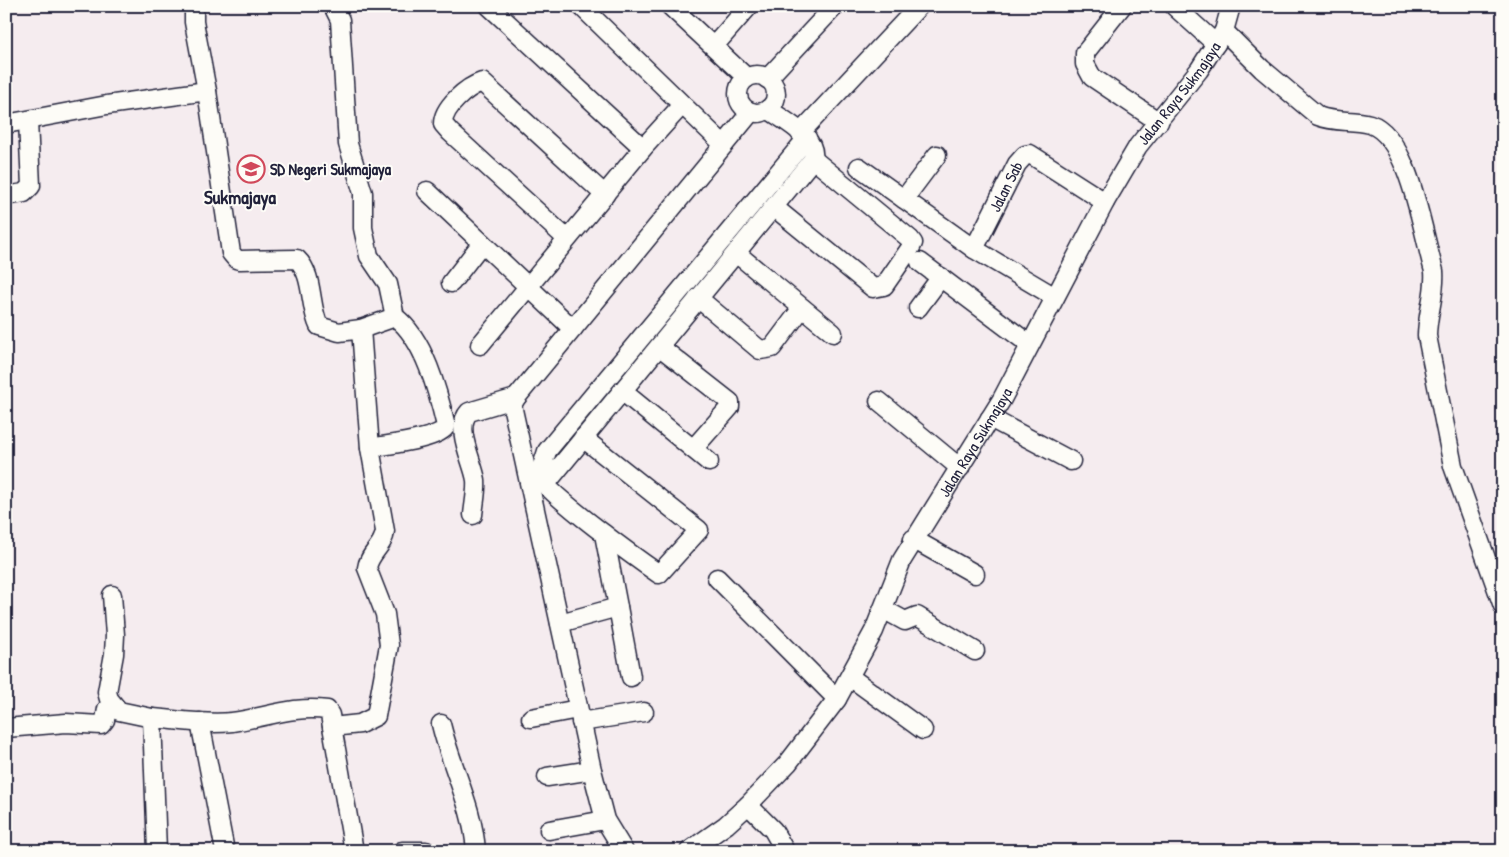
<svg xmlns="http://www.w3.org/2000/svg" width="1509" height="857" viewBox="0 0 1509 857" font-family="'Patrick Hand',sans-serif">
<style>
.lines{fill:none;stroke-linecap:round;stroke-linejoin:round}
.minor-casing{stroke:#22223b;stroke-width:21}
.minor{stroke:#fdfcf7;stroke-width:18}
.labels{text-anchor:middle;stroke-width:4;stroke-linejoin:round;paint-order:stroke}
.street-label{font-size:16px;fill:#22223b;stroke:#fdfcf7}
.poi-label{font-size:16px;font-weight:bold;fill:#22223b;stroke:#fdfcf7;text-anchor:start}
.quarter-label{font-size:19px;font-weight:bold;fill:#22223b;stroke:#fdfcf7}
</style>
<rect width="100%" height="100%" fill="#f5ecef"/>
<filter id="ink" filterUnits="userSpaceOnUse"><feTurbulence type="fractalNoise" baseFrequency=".02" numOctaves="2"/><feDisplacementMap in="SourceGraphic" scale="10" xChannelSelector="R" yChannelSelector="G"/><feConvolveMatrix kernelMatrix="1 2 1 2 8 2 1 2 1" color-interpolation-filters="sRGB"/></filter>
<g filter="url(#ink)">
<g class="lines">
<g class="minor-casing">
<g id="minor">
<path d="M194,6V22L207,91L231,253L236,259L240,260L297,259C314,275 309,306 319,326L339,332L361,329L370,448L385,531C384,546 369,553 367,568L385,614L389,645L376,716L360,724L332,727"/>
<path d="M333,6L340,20L348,144L363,193V228L369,256L388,284L395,317"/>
<path d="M489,6L643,148"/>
<path d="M581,6L724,145"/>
<path d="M670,6L747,78"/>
<path d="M1122,6L1085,53V64L1092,77L1159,122"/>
<path d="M1174,6L1216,44"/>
<path d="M1224,31L1262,69L1318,116C1335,123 1353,119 1370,124C1409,136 1423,235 1434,271C1436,294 1427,313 1427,336L1453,466L1503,606"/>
<path d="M714,46L749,6"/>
<circle cx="757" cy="94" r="19"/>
<path d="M767,79L835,6"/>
<path d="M6,124L107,105L207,91"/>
<path d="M800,133L919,6"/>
<path d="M859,167L974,249L1055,297"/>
<path d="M427,191L573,329"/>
<path d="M6,196L24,193L31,186L28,121"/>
<path d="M904,199L937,155"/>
<path d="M775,208L873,288L884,286L911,247L913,243L910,239L813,159"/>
<path d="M567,239L450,132L443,124C443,107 467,87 482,82L605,195"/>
<path id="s1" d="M974,249L1017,164L1025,155L1030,154L1105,202"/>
<path d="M736,253L833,333"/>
<path d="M920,262L1029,344"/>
<path d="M451,283L482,243"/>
<path d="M698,298L760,350L772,348L802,308"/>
<path d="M918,308L941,277"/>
<path d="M361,329L395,317C424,338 438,392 446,426C440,439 386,445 370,448"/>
<path d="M480,345L643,148L682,105"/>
<path d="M660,347L730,402V407L693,449"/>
<path d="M622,391L709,462"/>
<path d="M879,401L960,468"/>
<path d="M990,418L1071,461"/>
<path d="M583,438L699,530L659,574C640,561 547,494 541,478C539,470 545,459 547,451L807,138"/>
<path d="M545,485L813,159C817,136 784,121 768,109"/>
<path d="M473,515C474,504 477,491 476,480C473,461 454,428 469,412L516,398"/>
<path d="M913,539L975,574"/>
<path d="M717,578L837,699"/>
<path d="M112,595L115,635L114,654L107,692L109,699L119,711L152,718"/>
<path d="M618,607L631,677"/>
<path d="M883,609L905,621L917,616L975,651"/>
<path d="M560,623L618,607L604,534"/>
<path d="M850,677L923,730"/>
<path d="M531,718L578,709"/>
<path d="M200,722L225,851"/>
<path d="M581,722L644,712"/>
<path d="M441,724C451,767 473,806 476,851"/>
<path d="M6,728L66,723L101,725L105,720L107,709L114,707"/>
<path d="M547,777L592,770"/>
<path d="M748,805L773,830L785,851"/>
<path d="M549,830L605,820"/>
<path d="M157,851L152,718C178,720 206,725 232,722C264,718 294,705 327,710L330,715L354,851"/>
<path d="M402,851H426"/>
<path d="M624,851L605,820L592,770L512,405L516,398L751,112"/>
<path id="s2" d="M689,851L726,825L748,805L788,763L837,699L874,631L902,560L1002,399L1105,202L1138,146L1199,70L1224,31L1231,6"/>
</g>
</g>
<use href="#minor" class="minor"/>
</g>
</g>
<defs>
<g id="school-ring" transform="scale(1.4375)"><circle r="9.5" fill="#fdfcf7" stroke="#d1495b" stroke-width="1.5"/><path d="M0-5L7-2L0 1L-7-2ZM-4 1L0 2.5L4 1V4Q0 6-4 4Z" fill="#d1495b"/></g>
</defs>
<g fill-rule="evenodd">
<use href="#school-ring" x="251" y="169"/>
</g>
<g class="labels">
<g class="street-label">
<text dy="6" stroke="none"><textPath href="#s2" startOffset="911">Jalan Raya Sukmajaya</textPath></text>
<text dy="6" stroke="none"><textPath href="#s1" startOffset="70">Jalan Sab</textPath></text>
<text dy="6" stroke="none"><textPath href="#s2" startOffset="506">Jalan Raya Sukmajaya</textPath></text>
</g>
<g class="poi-label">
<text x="270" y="175">SD Negeri Sukmajaya</text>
</g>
<g class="quarter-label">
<text x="240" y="204">Sukmajaya</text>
</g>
</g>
<rect width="1509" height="857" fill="none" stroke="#fdfcf7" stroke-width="25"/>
<rect x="12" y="12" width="1484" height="832" fill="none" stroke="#22223b" stroke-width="2" filter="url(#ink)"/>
</svg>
